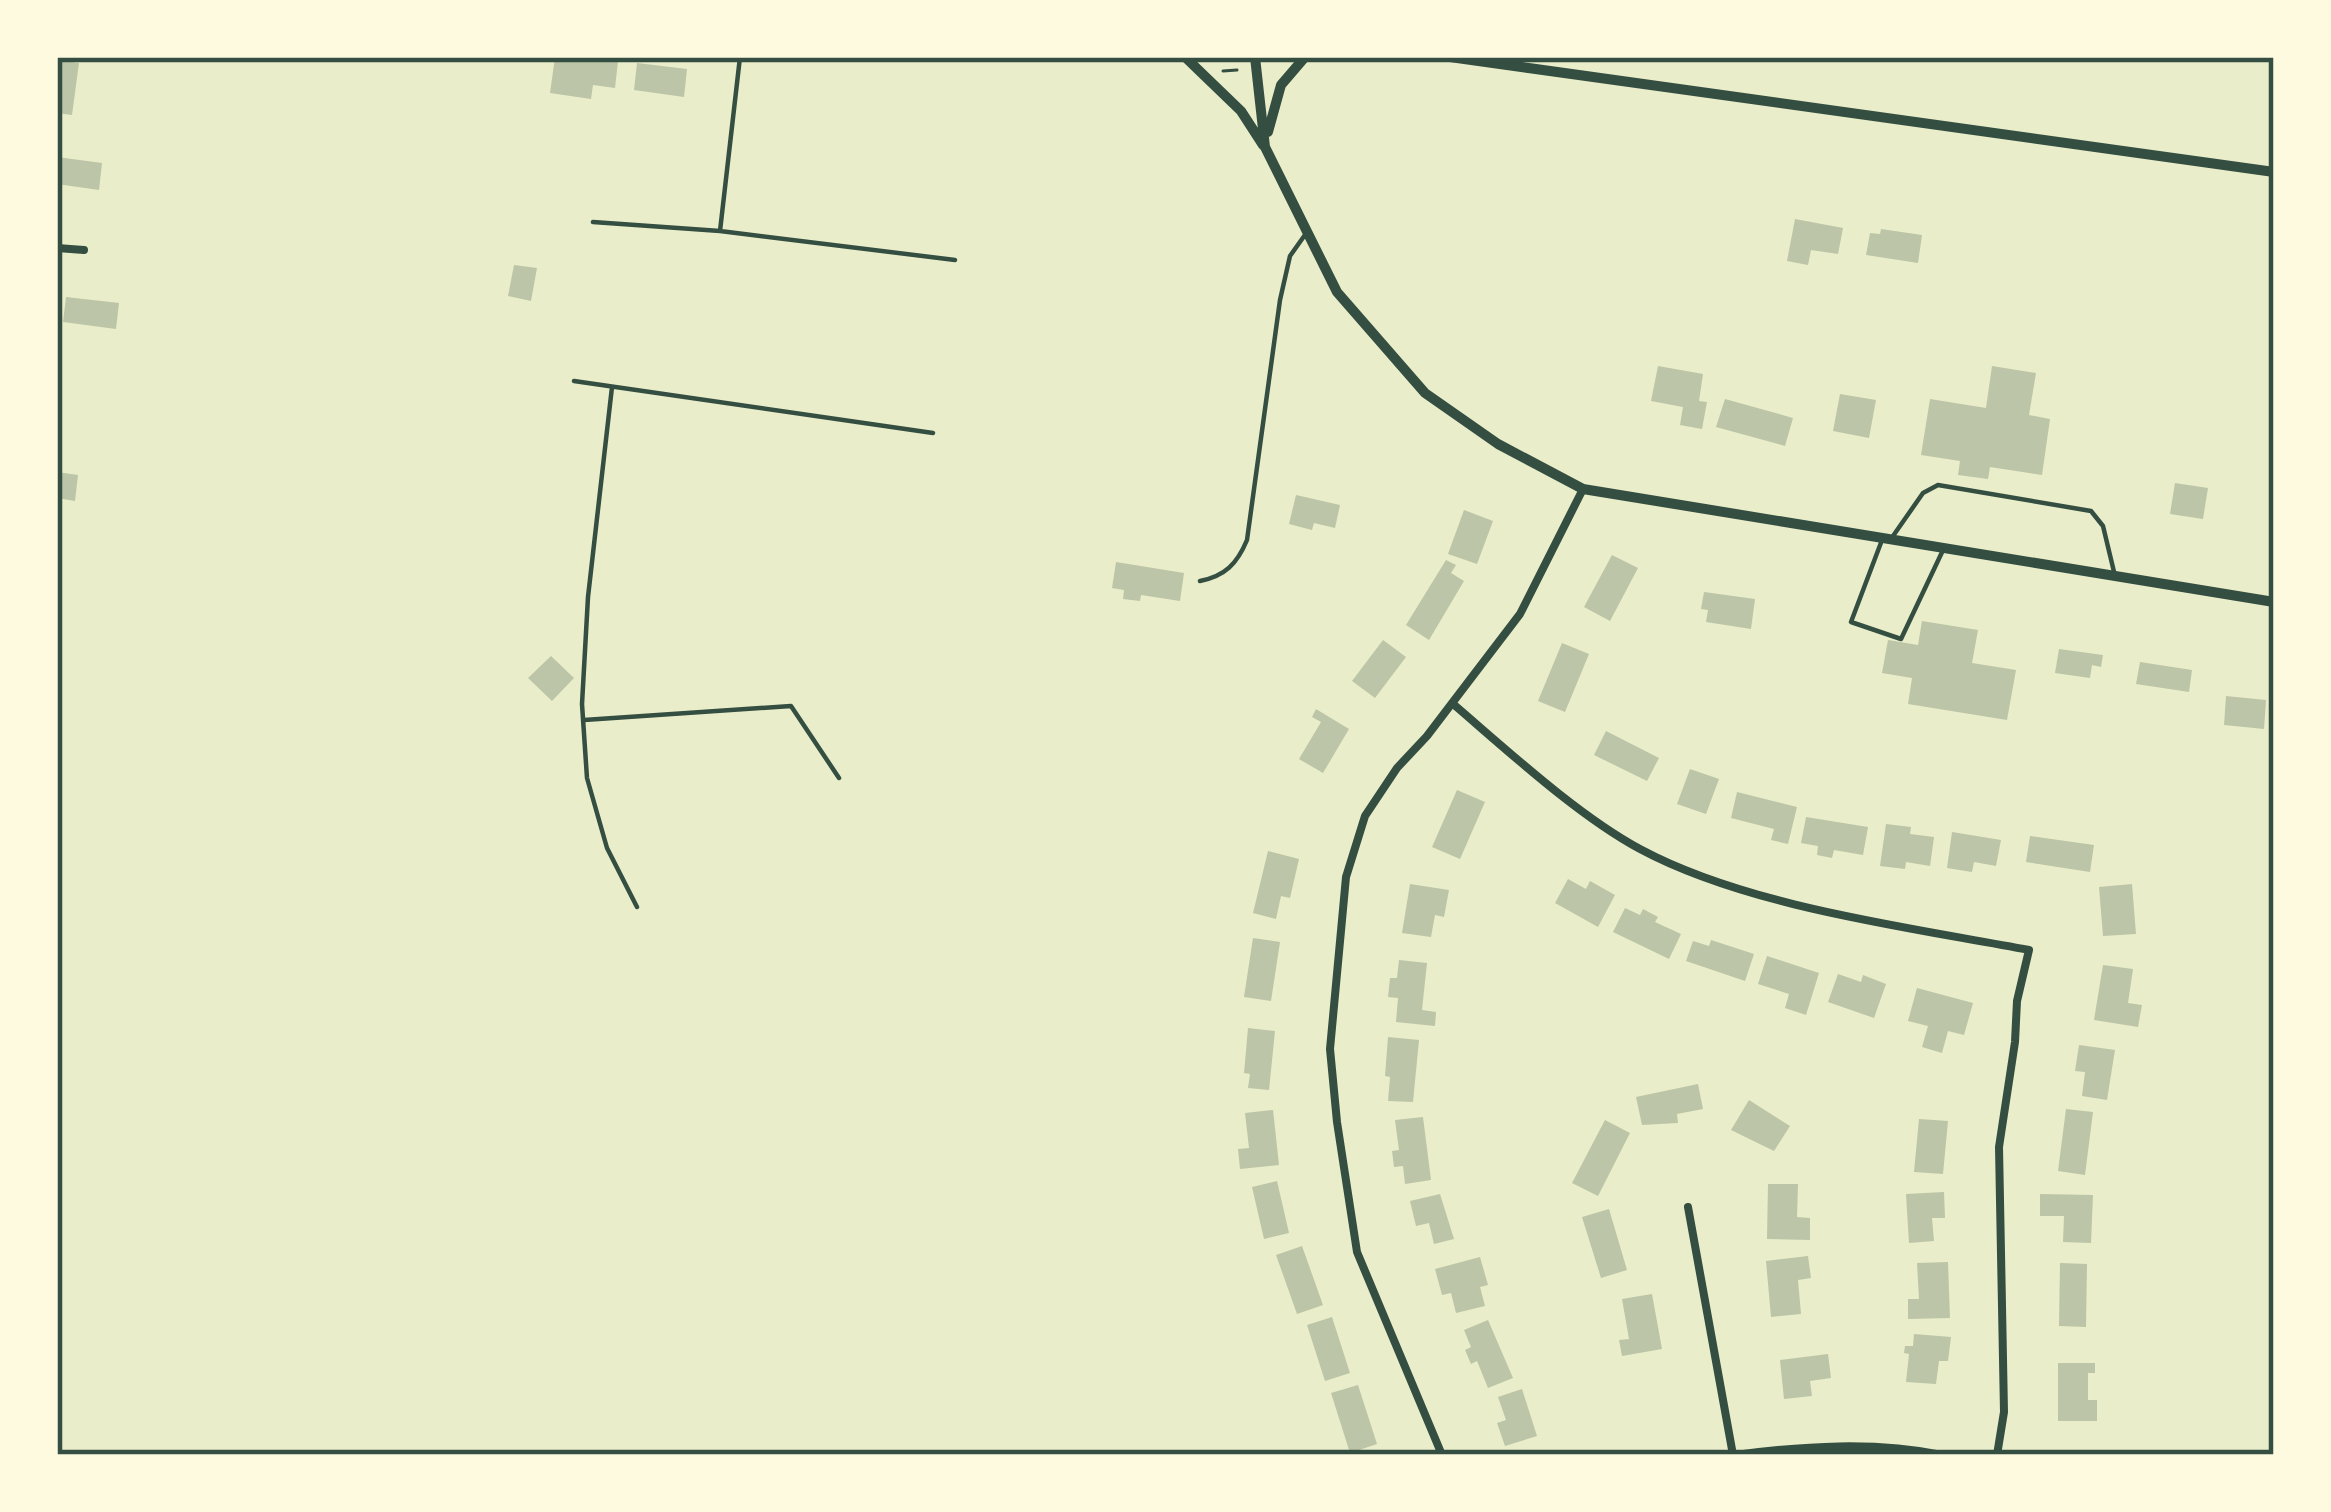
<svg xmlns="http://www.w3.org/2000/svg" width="2331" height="1512" viewBox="0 0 2331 1512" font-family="Mulish,sans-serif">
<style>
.building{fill:#bcc5a7}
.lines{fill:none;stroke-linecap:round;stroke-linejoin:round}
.path{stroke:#344e41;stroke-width:3}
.service{stroke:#344e41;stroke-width:4.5}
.minor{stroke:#344e41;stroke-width:8}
.tertiary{stroke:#344e41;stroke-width:10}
.neatline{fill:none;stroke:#344e41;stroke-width:4.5}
</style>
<rect width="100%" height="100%" fill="#e9edc9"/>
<path class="building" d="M555,57L618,61L615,88L593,85L591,99L550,93Z
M57,60L79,63L72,115L57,113Z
M637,63L687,69L684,97L634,90Z
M57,157L102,163L99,190L57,184Z
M1795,219L1843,228L1838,254L1811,250L1808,265L1787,261Z
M1881,229L1922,235L1918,263L1866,255L1870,233L1880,234Z
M514,265L537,268L531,301L508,296Z
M66,297L119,303L116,329L63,322Z
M1658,366L1703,374L1699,401L1707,402L1702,429L1680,425L1683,407L1651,401Z
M1992,366L2036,373L2029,415L2050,419L2042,475L1990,467L1988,479L1958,475L1960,461L1921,455L1930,399L1986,408Z
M1840,394L1876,400L1869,438L1833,431Z
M1725,399L1793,418L1785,446L1716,427Z
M57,472L78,475L75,501L57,498Z
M2175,483L2208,488L2203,519L2170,514Z
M1296,495L1340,505L1335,528L1314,523L1312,530L1289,524Z
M1464,510L1493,521L1477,564L1448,554Z
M1612,555L1638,568L1610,621L1584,607Z
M1446,560L1456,565L1451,573L1464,581L1429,640L1406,625Z
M1116,562L1184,573L1180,601L1141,595L1140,601L1123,599L1124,590L1112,588Z
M1704,592L1755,599L1751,629L1706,622L1708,610L1701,609Z
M1922,621L1978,630L1972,663L2016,670L2007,720L1908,704L1912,678L1882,673L1888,640L1918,645Z
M1383,640L1406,657L1375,698L1352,681Z
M1562,643L1589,654L1565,712L1538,701Z
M2059,649L2103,655L2101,667L2092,665L2090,678L2055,673Z
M551,656L574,678L552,701L528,678Z
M2140,662L2192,670L2189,692L2136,684Z
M2226,696L2266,700L2264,729L2224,725Z
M1316,709L1349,729L1323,773L1299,759L1321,722L1312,717Z
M1606,731L1659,758L1647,781L1594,755Z
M1690,769L1719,779L1706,814L1677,804Z
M1457,790L1485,802L1460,859L1432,847Z
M1737,792L1797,807L1788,844L1771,840L1774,829L1731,818Z
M1806,817L1868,827L1863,855L1834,850L1832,858L1817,855L1818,846L1801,843Z
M1886,824L1911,827L1910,834L1934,837L1930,866L1906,862L1905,869L1880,866Z
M1952,832L2001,840L1996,866L1974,862L1972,872L1947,868Z
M2030,836L2094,845L2090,872L2026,862Z
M1268,851L1299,859L1290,898L1281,896L1276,919L1253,913Z
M1568,879L1586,889L1590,881L1615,895L1598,927L1555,903Z
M1410,884L1449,890L1444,917L1435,915L1431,937L1402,933Z
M2132,884L2136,934L2103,936L2099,887Z
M1625,908L1640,915L1643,909L1658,917L1655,922L1681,934L1669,959L1613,932Z
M1253,938L1280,942L1271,1001L1244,997Z
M1711,940L1754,954L1745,981L1686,961L1693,941L1709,946Z
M1767,956L1819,973L1806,1015L1785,1008L1789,994L1758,984Z
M1399,960L1427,963L1422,1010L1436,1012L1435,1026L1396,1022L1398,998L1388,997L1390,978H1397Z
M2103,965L2133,969L2128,1003L2142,1005L2138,1027L2094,1020Z
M1838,974L1861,982L1863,975L1886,984L1874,1018L1828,1002Z
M1917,988L1973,1003L1964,1035L1948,1031L1942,1053L1922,1047L1928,1026L1908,1021Z
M1248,1028L1275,1031L1269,1090L1248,1088L1250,1074L1244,1073Z
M1388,1037L1419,1040L1413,1102L1388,1101L1390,1077L1385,1076Z
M2079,1045L2115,1050L2107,1100L2082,1096L2085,1072L2075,1071Z
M1698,1084L1703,1109L1677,1114L1678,1123L1642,1125L1636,1097Z
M1749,1100L1790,1126L1774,1151L1731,1130Z
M2066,1109L2093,1112L2085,1175L2058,1171Z
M1273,1110L1279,1165L1240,1169L1238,1149L1249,1148L1245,1113Z
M1423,1117L1431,1180L1405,1184L1403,1166L1394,1167L1392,1151L1399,1150L1395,1120Z
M1919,1119L1948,1121L1943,1174L1914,1172Z
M1605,1120L1630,1133L1598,1196L1572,1183Z
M1277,1181L1289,1233L1264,1239L1252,1187Z
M1768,1184H1798L1797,1217L1810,1218V1240L1767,1239Z
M1944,1192L1945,1218H1932L1934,1241L1909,1243L1906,1194Z
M1440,1194L1454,1239L1434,1244L1429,1223L1416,1226L1410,1201Z
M2040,1194L2093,1195L2091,1243L2063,1242L2064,1216H2040Z
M1609,1209L1627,1270L1601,1278L1582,1217Z
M1302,1246L1323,1305L1297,1314L1276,1255Z
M1808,1256L1811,1278L1798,1280L1801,1314L1771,1317L1766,1261Z
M1480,1257L1488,1285L1480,1287L1485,1306L1456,1313L1451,1293L1442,1295L1435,1269Z
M1948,1262L1950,1318L1908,1319V1299H1919L1917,1263Z
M2060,1263L2087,1264L2086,1327L2059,1326Z
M1652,1294L1662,1349L1622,1356L1619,1340L1629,1339L1622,1299Z
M1332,1317L1350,1373L1325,1381L1307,1325Z
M1488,1320L1513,1378L1488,1388L1477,1361L1471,1364L1465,1350L1471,1347L1464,1330Z
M1914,1334L1951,1337L1948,1361H1939L1936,1384L1906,1382L1909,1354L1904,1353L1905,1346H1913Z
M1828,1354L1831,1378L1810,1381L1812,1396L1784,1399L1780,1360Z
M2058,1363H2095V1373H2088V1400H2097V1421H2058Z
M1358,1385L1377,1444L1350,1453L1331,1393Z
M1522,1389L1537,1436L1505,1446L1497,1423L1506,1420L1498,1397Z"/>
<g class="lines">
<path class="path" d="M1223,71L1237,70"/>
<path class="service" d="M593,222L720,231L740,57
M720,231L955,260
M574,381L933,433
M612,387L588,597L582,704L587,778L607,848L637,907
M1893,536L1923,493L1938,485L2091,511L2103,526L2115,576
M1882,540L1851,622L1901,639L1944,548
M1200,581C1225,576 1237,564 1247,540L1280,300L1290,256L1307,232
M584,720L791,706L839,778"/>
<path class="minor" d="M57,248L84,250
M1452,703C1507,750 1577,815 1640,849C1748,907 1908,927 2029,950L2017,1001L2015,1042L1999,1147L2004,1412L1997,1455
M1688,1207L1733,1455
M1442,1455L1357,1252L1337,1122L1330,1049L1346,877L1365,816L1397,768L1427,736L1520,614L1583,489
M1735,1455C1803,1446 1875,1441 1942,1455"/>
<path class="tertiary" d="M1185,57L1241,111L1263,145
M1255,57L1265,147L1337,292L1425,393L1498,444L1583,489L2274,602
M1450,57L2274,172
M1268,132L1281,85L1305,57"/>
</g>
<rect width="2331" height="1512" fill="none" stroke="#fefae0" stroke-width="120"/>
<rect x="60" y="60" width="2211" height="1392" class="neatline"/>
</svg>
